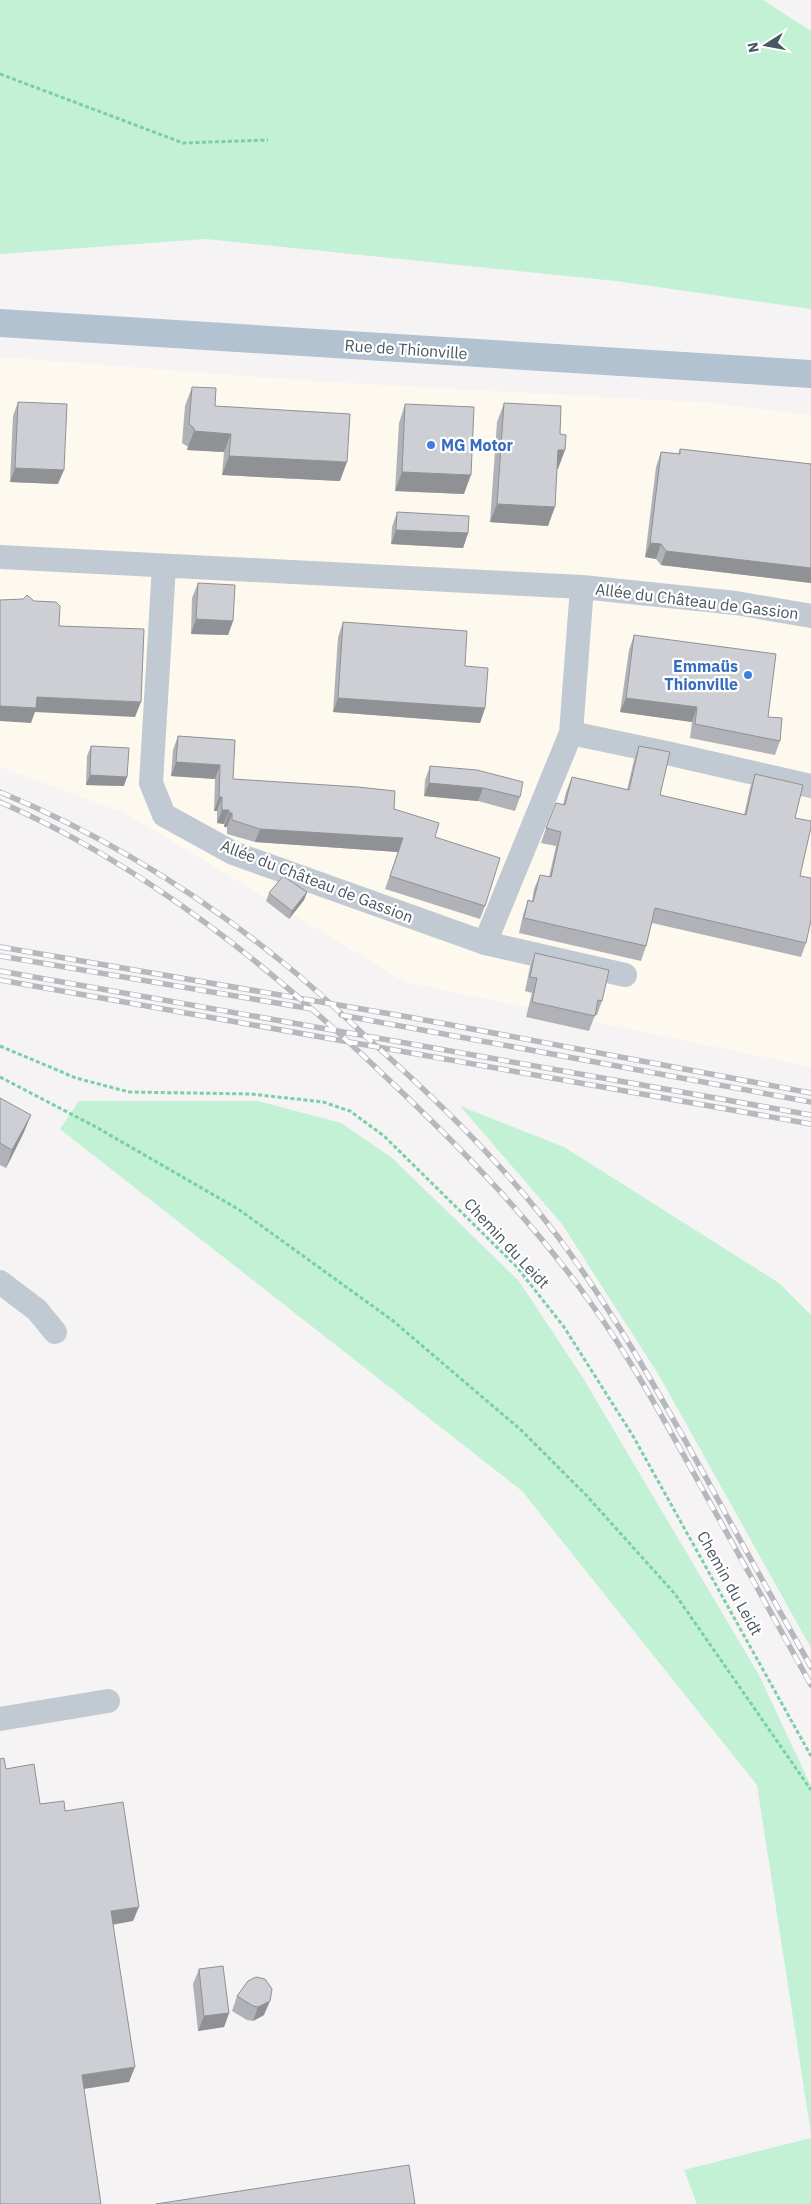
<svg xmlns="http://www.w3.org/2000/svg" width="811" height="2204" viewBox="0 0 811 2204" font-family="'IBM Plex Sans',sans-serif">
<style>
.commercial{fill:#fdf9ef}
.green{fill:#c3f1d5}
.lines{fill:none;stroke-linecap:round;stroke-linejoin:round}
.path{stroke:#7ad0a6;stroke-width:3;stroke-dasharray:4 2.5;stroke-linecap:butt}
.minor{stroke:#c1cad2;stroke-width:24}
.major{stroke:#b3c2d1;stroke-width:28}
.rail-casing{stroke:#b5b8bd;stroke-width:5.5}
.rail{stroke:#fff;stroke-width:4;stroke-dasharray:11;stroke-linecap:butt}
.wall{fill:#b0b2b7}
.shaded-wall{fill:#909195}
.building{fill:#cdcfd5;stroke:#909195}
.shop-dot{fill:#3f7fe0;stroke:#fff;stroke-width:2}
.labels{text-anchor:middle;stroke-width:4.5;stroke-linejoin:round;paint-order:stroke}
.street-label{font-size:16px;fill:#4a5661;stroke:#fff}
.shop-label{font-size:16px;font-weight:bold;fill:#366cbe;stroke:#fff;text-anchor:start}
</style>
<rect width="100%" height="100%" fill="#f5f3f3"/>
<path class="commercial" d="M0,357L312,381L711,403L811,415V1067L405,982L125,813L0,767Z"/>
<path class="green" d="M0,0H763L811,31V309L616,281L205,239L0,254Z
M79,1101H258L341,1123L391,1157L519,1281L583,1378L759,1675L811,1786V2134L757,1785L522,1491L60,1129Z
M460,1106L564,1147L779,1283L811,1315V1648L660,1377L562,1224Z
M811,2138V2204H697L684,2170Z"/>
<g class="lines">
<path class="path" d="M0,74L183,143L268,140
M0,1046L76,1078L129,1092L251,1094L323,1102L350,1111L384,1136L516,1266L564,1327L633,1436L811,1756
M0,1077L96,1127L238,1209L392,1320L521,1430L586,1495L675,1594L811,1790"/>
<path class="minor" d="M0,557L582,587L736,603L811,616
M164,566L151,783L164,815L233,853L485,943
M582,587L571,733L485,943L625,975
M571,733L671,754L811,786
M0,1282L37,1310L55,1332
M0,1719L108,1701"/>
<path class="major" d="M0,323L811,374"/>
<g class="rail-casing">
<path id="rail" d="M0,792C106,836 204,897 292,970C320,993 347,1019 374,1044C447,1109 518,1179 574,1259C625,1331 667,1408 710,1485C743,1546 777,1606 811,1667
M0,802C147,866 273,969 388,1079C461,1148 532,1220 590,1302C631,1359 664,1420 698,1481C735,1549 773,1617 811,1685
M0,947L414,1018L811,1093
M0,956L312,1009
M0,971L811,1115
M0,980L811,1124
M341,1015L811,1102"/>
</g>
<use href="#rail" class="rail"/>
</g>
<path class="wall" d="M192,387L215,406L340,481L222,475L224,452L187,450L188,447L182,443L185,406Z
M18,402L58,484L10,482L13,416Z
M504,403L560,434L565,450L557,469L548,526L490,522L497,422Z
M405,404L464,494L395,491L399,423Z
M680,449L811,464V583L661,565L656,559L645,557L656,467L661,452L678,454Z
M397,512L468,533L463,548L391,544L392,527Z
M198,583L233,621L228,635L191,634L192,598Z
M343,622L465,666L485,708L480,723L333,712L338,637Z
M634,635L768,717L780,741L775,755L690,738L692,722L620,712L629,650Z
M178,736L235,740L233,779L394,809L435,837L485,906L480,919L385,889L398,852L255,842L227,834V827H224V824L217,823V811H214L215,779L171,776L173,750Z
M91,746L124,786L86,785L87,756Z
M639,746L660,795L744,815L750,788L755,774L795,818L806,943L801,957L652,923L646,946L641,961L519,933L523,915L528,900L532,901L534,889L540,875L549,877L556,846L541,843L546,828L563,805L566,792L572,777L627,790L634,760Z
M430,766L520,797L515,811L478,801L424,796L425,780Z
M307,892L304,900L289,919L266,901L269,893Z
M535,953L602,1001L597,1015H595L589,1031L526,1017L532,993L525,991L530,967Z
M0,1098L24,1132L6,1168L0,1165Z
M199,1969L229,2013L224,2027L198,2031L193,1984Z
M248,1981L264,2015L253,2021L247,2020L232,2011L237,1996Z"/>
<path class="shaded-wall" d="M194,431L231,434L224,452L187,450Z
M558,450H565L558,469H552Z
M229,456L347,462L340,481L222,475Z
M15,468L64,470L58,484L10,482Z
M402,472L471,475L464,494L395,491Z
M497,504L555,507L548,526L490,522Z
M396,530L468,533L463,548L391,544Z
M650,543L661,544L656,559L645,557Z
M666,551L811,568V583L661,565Z
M196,619L233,621L228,635L191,634Z
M37,697L141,702L135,717L35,712L31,723L0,721V706Z
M338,698L485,708L480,723L333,712Z
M626,698L697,707L692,722L620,712Z
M176,762L220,765L215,779L171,776Z
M90,775L127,777L124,786L86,785Z
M429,783L483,788L478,801L424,796Z
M219,797H222L217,811H214Z
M222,810H229L224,824L217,823Z
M229,813H232L227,827H224Z
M260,829L403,838L398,852L255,842Z
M307,892L304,900L289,919L292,911Z
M31,1115L24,1132L6,1168L12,1150Z
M139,1907L133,1921L106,1926L111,1911Z
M270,2001L264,2015L253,2021L258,2007Z
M229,2013L224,2027L198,2031L204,2016Z
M135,2067L129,2082L77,2090L82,2075Z"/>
<path class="building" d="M192,387L216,388L215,406L350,414L347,462L229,456L231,434L194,431V428L189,424Z
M18,402L67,404L64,470L15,468Z
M504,403L561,406L560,434L566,435L565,450H558L555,507L497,504Z
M405,404L474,407L471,475L402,472Z
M680,449L811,464V568L666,551L661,544L650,543L661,452L680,454Z
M397,512L469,516L468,533L396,530Z
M198,583L235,585L233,621L196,619Z
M27,595L34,601L56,602L60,606L59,626L144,629L141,702L37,697L36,708L0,706V600L23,599Z
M343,622L467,631L465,666L488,668L485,708L338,698Z
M634,635L776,654L768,717L782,718L780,741L695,724L697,707L626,698Z
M178,736L235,740L233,779L358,787L395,791L394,809L439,823L435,837L500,858L485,906L390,876L403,838L260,829L232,820V813H229V810H222V797H219L220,765L176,762Z
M91,746L129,748L127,777L90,775Z
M639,746L670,752L660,795L746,815L755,774L803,785L795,818L811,821V827L800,876L811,878V920L806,943L655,908L646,946L524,918L528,900L533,902L540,875L551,877L561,832L546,828L556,803L565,805L572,777L629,790Z
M430,766L477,770L523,782L520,797L483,788L429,783Z
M283,876L307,892L292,911L269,893Z
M535,953L609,970L602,1001L598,1000L595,1016L532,1002L537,978L530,977Z
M0,1098L31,1115L12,1150L0,1143Z
M4,1758L6,1769L34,1764L40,1804L64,1801L65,1811L123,1802L139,1907L111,1911L135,2067L82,2075L101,2204H0V1759Z
M223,1966L229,2013L204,2016L199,1969Z
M256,1977L265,1979L272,1989L270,2001L258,2007L253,2006L237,1996L248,1981Z
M409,2165L415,2204H156Z"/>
<g class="shop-dot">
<circle cx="431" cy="445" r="5"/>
<circle cx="748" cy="675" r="5"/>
</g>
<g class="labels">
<g class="street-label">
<text transform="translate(406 349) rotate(4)" y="6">Rue de Thionville</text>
<text transform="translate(697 601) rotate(7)" y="6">Allée du Château de Gassion</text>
<text transform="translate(317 881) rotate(21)" y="6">Allée du Château de Gassion</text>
<text transform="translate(507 1243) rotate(47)" y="6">Chemin du Leidt</text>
<text transform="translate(730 1583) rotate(61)" y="6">Chemin du Leidt</text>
</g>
<g class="shop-label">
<text x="441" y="451">MG Motor</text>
<text x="738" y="672" text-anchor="end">Emmaüs<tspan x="738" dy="18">Thionville</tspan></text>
</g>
</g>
<g transform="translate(766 45) rotate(259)" stroke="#ffffff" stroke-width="4" paint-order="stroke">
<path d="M0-4L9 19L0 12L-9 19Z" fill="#4a5661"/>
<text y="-8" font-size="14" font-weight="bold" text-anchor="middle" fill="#4a5661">N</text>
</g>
</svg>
